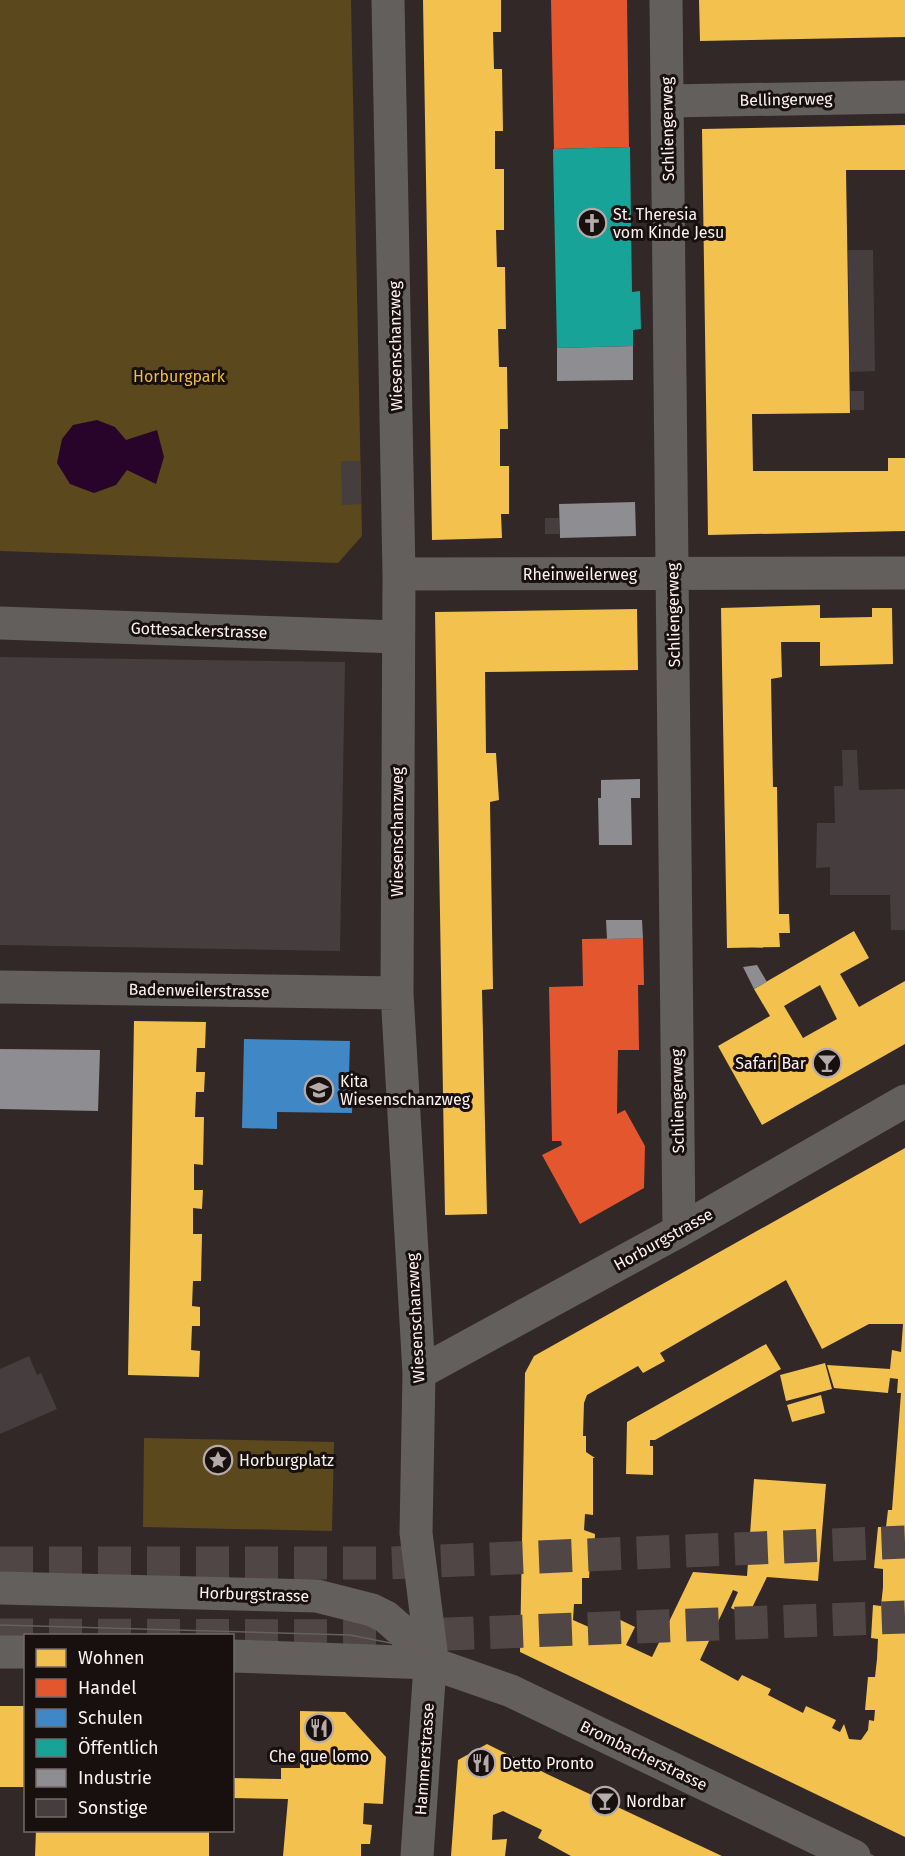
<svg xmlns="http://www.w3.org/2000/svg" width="905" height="1856" viewBox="0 0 905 1856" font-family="'Fira Sans',sans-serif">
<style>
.green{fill:#5b481d}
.water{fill:#28042a}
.homes{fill:#f2c14e;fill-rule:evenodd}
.shops{fill:#e4572e}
.schools{fill:#3f88c5}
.public{fill:#17a398}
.industry{fill:#8d8d92}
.building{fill:#463d3f}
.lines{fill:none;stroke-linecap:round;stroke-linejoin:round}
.motorway-tunnel{stroke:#504645;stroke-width:33;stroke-dasharray:33 16;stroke-linecap:butt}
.minor{stroke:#625f5d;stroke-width:33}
.tram{stroke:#655f5e;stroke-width:1.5}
.labels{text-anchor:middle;stroke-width:6;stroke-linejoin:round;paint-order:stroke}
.street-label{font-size:16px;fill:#fdf2f1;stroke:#18100f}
.poi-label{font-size:16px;fill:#fdf2f1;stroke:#18100f;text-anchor:start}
.park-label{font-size:16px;fill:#edbd3e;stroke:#18100f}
</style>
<rect width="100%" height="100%" fill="#322827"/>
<path class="green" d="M0,0H351L362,536L338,563L0,551Z
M144,1438L334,1442L332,1531L143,1527Z"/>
<path class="water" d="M97,420L115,427L126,440L157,430L164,457L156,484L127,470L116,485L94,493L70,484L57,463L62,439L73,425Z"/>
<path class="homes" d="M423,0H501V32H493L494,69H502L503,131H495V169H504V230H496L497,267H505L506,329H498L499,367H507L508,429H500V466H509V514H501L502,538L432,540Z
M699,0H905V37L700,41Z
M905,125V170H846L850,413L752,414L753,471H888V458H905V531L708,535L702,129Z
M820,605V618L872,617V608H892L893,664L820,666V642H781L782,677L771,679L773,787H777L779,914H789L790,933H779L780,947L727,948L721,608Z
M637,609L638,670L485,672L486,753H496L499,800L490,802L493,989L482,990L487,1214L445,1215L435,612Z
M854,931L869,958L840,974L859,1007L905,981V1044L762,1125L718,1046L770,1016L754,989ZM820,985L837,1019L803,1038L784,1006Z
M134,1021L206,1022L205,1048H197L196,1072H205L204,1092H196L195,1117H204L203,1165L194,1164V1190H203L202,1209L193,1208V1234H202L201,1281H193L192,1306L200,1307V1326H192L191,1350L200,1351L199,1377L128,1375Z
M905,1148V1837L520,1652L525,1373L534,1356ZM786,1280L822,1349L869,1324H903L901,1352L892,1350L890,1369L827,1365L834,1388L888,1393L890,1378L898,1379L897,1393H901L892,1510H888L886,1527H878L874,1568L883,1569V1587L881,1606L873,1605L871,1638L878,1639L877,1659L875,1677H868L865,1710H875L874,1721L869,1720L868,1730L861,1740L849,1739L844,1724L840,1732L832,1728L836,1720L806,1706L803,1713L768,1695L771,1689L742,1675L738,1681L700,1660L733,1590L738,1592L731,1608L748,1616L767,1577L818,1581L826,1484L754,1479L747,1576L693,1572L652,1657L626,1645L635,1627L606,1613L598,1631L573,1620L574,1604H582V1578H589L590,1562H598V1559H594L595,1534L584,1530L585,1514L593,1515V1458H595L586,1452V1436H583L584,1403L587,1395L638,1366L643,1373L665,1361L660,1353Z
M766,1344L781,1369L655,1440H650V1446H653V1475L626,1474L627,1422Z
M825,1363L832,1389L786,1401L780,1375Z
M821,1395L825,1413L792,1422L787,1405Z
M0,1706H26V1787H0Z
M300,1711L345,1712L386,1757L383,1804L364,1803L363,1824L372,1825L370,1844H361V1856H283L288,1799L232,1798V1778L281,1779V1768H300Z
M487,1744L547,1774L722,1856H571L538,1838L542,1830L503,1811L493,1815L492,1840L507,1839L505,1856H451L458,1760Z
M36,1830H209V1856H35Z"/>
<path class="shops" d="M551,0H627L629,147L554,149Z
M643,938L644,985H638L639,1050H618L617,1114L625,1110L645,1146L644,1188L580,1224L542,1155L562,1145L561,1141H552L549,987L583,986L582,939Z"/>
<path class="schools" d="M244,1039L350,1041L349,1075H353L352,1113L277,1112V1129L242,1128Z"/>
<path class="public" d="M630,147L632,292L640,291L641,329L633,330V346L557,348L553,149Z"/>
<path class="industry" d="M633,346V380L557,381V348Z
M635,502L636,536L560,538L559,504Z
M640,779V798H631L632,845H599L598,798H601V780Z
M606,920H642L643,938L607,939Z
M757,965L767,982L754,989L743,967Z
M0,1049L100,1050L98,1111L0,1109Z"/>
<path class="building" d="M848,250H873L875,371L850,372Z
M850,391H864V410H851Z
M341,461H360L361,504L342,505Z
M545,518H559V534H545Z
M0,657L345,662L340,951L0,945Z
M842,750H857L859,790L905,789V930H891L890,895H830V867L816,868L817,823H835L834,786H843Z
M29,1356L37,1375L41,1373L57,1409L0,1434V1369Z"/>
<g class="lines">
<path class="motorway-tunnel" d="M0,1563H389L905,1542
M0,1635L393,1636L905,1617"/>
<path class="minor" d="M388,0L399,574L397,993L419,1373L416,1533L431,1651L417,1856
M666,0L679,1231
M667,101L905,97
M399,574L905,573
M0,623L397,637
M0,987L397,993
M419,1373L679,1231L905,1101
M0,1588L317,1596L372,1610L386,1617L410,1638L431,1663
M0,1652H26
M232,1656L431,1663L511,1691L854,1856"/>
<path class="tram" d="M0,1625L350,1635L431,1651L480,1669L873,1856
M0,1647L26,1648
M232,1653C335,1655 405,1659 502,1698L834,1856"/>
</g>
<defs>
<g id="church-ring" transform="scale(1.5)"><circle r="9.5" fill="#18100f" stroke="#b6abaa" stroke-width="1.5"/><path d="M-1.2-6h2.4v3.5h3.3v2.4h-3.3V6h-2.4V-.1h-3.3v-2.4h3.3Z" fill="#b6abaa"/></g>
<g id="bar-ring" transform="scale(1.5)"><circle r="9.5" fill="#18100f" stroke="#b6abaa" stroke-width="1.5"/><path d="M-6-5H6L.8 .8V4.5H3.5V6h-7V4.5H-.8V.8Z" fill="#b6abaa"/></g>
<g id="school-ring" transform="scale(1.5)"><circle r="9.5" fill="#18100f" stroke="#b6abaa" stroke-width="1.5"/><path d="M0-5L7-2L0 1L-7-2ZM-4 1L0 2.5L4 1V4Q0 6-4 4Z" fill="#b6abaa"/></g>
<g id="sight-ring" transform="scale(1.5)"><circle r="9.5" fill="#18100f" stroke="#b6abaa" stroke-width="1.5"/><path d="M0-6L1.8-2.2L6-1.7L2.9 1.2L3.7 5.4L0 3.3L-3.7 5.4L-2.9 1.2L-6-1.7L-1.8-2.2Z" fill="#b6abaa"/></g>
<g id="restaurant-ring" transform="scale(1.5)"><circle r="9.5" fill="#18100f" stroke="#b6abaa" stroke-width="1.5"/><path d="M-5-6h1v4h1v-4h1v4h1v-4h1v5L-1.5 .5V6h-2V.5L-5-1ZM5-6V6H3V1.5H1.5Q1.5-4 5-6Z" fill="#b6abaa"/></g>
</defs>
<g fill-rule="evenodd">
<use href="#church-ring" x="592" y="223"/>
<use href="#bar-ring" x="827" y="1063"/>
<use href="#school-ring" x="319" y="1090"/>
<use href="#sight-ring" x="218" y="1460"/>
<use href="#restaurant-ring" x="319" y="1728"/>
<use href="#restaurant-ring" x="481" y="1763"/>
<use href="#bar-ring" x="605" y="1801"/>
</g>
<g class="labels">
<g class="street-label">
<text transform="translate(786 99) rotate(-1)" y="6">Bellingerweg</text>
<text transform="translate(667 129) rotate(-91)" y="6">Schliengerweg</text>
<text transform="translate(395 346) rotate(-91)" y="6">Wiesenschanzweg</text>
<text x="580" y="580">Rheinweilerweg</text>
<text transform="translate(673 615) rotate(-91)" y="6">Schliengerweg</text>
<text transform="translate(199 630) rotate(2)" y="6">Gottesackerstrasse</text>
<text transform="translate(397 832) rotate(-90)" y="6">Wiesenschanzweg</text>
<text transform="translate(199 990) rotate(1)" y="6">Badenweilerstrasse</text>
<text transform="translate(677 1101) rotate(-91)" y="6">Schliengerweg</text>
<text transform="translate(663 1239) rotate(-29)" y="6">Horburgstrasse</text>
<text transform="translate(415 1318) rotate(-93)" y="6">Wiesenschanzweg</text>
<text transform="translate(254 1594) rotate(2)" y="6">Horburgstrasse</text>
<text transform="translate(644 1755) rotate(26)" y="6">Brombacherstrasse</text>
<text transform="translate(424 1759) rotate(-86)" y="6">Hammerstrasse</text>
</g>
<g class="poi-label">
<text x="613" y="220">St. Theresia<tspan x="613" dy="18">vom Kinde Jesu</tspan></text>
<text x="806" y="1069" text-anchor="end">Safari Bar</text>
<text x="340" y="1087">Kita<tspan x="340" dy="18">Wiesenschanzweg</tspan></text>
<text x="239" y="1466">Horburgplatz</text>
<text x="319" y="1762" text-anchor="middle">Che que lomo</text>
<text x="502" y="1769">Detto Pronto</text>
<text x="626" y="1807">Nordbar</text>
</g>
<g class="park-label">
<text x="179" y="382">Horburgpark</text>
</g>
</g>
<rect x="24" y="1634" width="210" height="198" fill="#18100f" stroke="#746a69" stroke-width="1.5"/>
<rect x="36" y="1649" width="30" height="18" fill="#f2c14e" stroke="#746a69" stroke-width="1.5"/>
<text x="78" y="1664" font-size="18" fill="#fdf2f1">Wohnen</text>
<rect x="36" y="1679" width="30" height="18" fill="#e4572e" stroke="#746a69" stroke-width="1.5"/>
<text x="78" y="1694" font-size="18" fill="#fdf2f1">Handel</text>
<rect x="36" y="1709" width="30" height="18" fill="#3f88c5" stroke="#746a69" stroke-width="1.5"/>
<text x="78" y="1724" font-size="18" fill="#fdf2f1">Schulen</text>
<rect x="36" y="1739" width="30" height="18" fill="#17a398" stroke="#746a69" stroke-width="1.5"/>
<text x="78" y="1754" font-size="18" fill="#fdf2f1">Öffentlich</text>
<rect x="36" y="1769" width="30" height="18" fill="#8d8d92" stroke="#746a69" stroke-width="1.5"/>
<text x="78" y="1784" font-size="18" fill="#fdf2f1">Industrie</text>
<rect x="36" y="1799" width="30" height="18" fill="#463d3f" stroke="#746a69" stroke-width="1.5"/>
<text x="78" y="1814" font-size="18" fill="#fdf2f1">Sonstige</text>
</svg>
